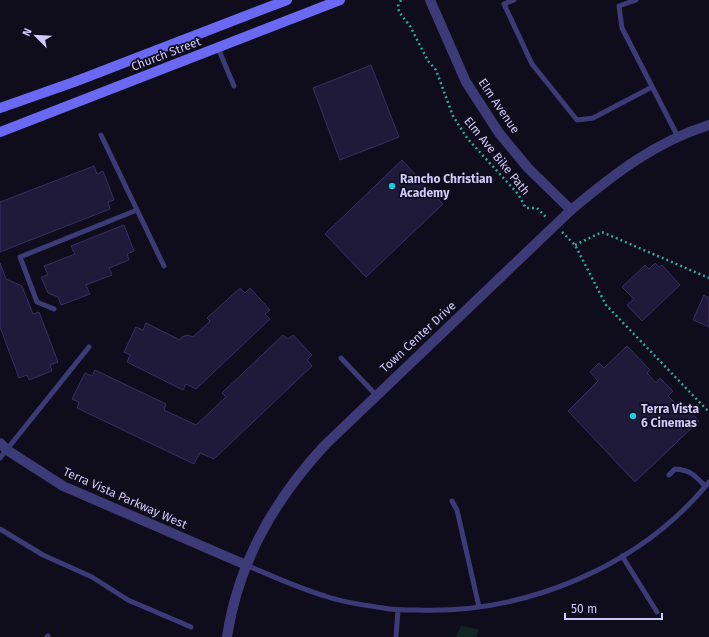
<svg xmlns="http://www.w3.org/2000/svg" width="709" height="637" viewBox="0 0 709 637" font-family="'Fira Sans',sans-serif">
<style>
.green{fill:#102423}
.building{fill:#201a3a;stroke:#382e65}
.lines{fill:none;stroke-linecap:round;stroke-linejoin:round}
.path{stroke:#35a49b;stroke-width:2.5;stroke-dasharray:2 3;stroke-linecap:butt}
.service{stroke:#3c3b77;stroke-width:5}
.minor{stroke:#3c3b77;stroke-width:10}
.tertiary{stroke:#3c3b77;stroke-width:10}
.secondary{stroke:#6a69f3;stroke-width:10}
.poi-dot{fill:#11cfe0;stroke:#0f0c1b;stroke-width:1.5}
.labels{text-anchor:middle;stroke-width:3.5;stroke-linejoin:round;paint-order:stroke}
.street-label{font-size:12px;fill:#cfcafb;stroke:#0f0c1b}
.poi-label{font-size:12px;font-weight:bold;fill:#cfcafb;stroke:#0f0c1b;text-anchor:start}
</style>
<rect width="100%" height="100%" fill="#0f0c1b"/>
<path class="green" d="M461,626L479,629L476,637H456Z"/>
<path class="building" d="M371,65L399,137L340,160L313,88Z
M402,160L443,204L366,277L325,234Z
M94,166L97,174L103,171L114,200L108,202L110,209L0,252V202Z
M124,225L134,251L127,254L129,260L109,268L112,275L86,285L90,294L61,305L58,297L48,293L41,277L48,275L44,266L75,254L71,246Z
M0,263L6,279L22,286L33,314L39,312L58,362L50,365L52,371L29,380L27,375L19,378L0,327Z
M655,263L659,267L662,265L680,285L642,321L627,305L634,299L622,287L645,265L649,269Z
M240,288L245,293L250,288L270,310L265,314L270,319L196,389L186,384L183,390L127,362L130,355L124,352L136,327L143,330L146,323L180,340L182,337L188,335L193,337L210,321L207,318Z
M704,295L709,298V327L693,320Z
M283,335L288,339L293,335L312,355L307,360L312,366L214,459L200,453L194,464L77,408L79,402L72,399L85,373L92,376L95,370L166,404L164,410L196,425L226,397L222,393Z
M627,346L650,370L647,373L656,383L660,378L673,391L668,396L678,406L681,402L699,421L635,482L568,411L598,381L590,372L599,363L604,368Z"/>
<g class="lines">
<path class="path" d="M401,0L398,6L399,12L410,26L428,61L436,70L453,116L467,138L518,194L526,208H537L547,218
M562,232L575,245L606,305L709,412
M575,245L602,232L709,278"/>
<path class="service" d="M514,0L504,4L532,64L577,120L593,118L652,87
M636,0L619,6L622,28L678,137
M218,48L234,86
M101,135L164,266
M54,309L37,302L20,257L137,210
M341,358L376,395
M0,458L89,347
M669,475L675,469C691,470 694,475 705,486
M452,501L457,510L479,607
M0,529L43,555L92,577L128,600L191,627
M622,556L657,612
M246,565C272,576 298,588 325,596C345,603 368,606 390,609C399,610 408,610 417,610C525,614 640,567 709,482
M47,637L48,636
M396,637L398,610"/>
<path class="minor" d="M430,0L466,82L499,133L528,168L571,210"/>
<path class="tertiary" d="M0,443L7,450L63,486L246,565
M227,637C238,562 274,500 325,445L571,210C614,174 655,142 709,125"/>
<path class="secondary" d="M0,108L74,82L287,0
M0,132L340,0"/>
</g>
<g class="poi-dot">
<circle cx="392" cy="186" r="4"/>
<circle cx="633" cy="416" r="4"/>
</g>
<g class="labels">
<g class="street-label">
<text transform="translate(166 54) rotate(-21)" y="4">Church Street</text>
<text transform="translate(499 106) rotate(56)" y="4">Elm Avenue</text>
<text transform="translate(497 156) rotate(51)" y="4">Elm Ave Bike Path</text>
<text transform="translate(418 337) rotate(-43)" y="4">Town Center Drive</text>
<text transform="translate(125 498) rotate(24)" y="4">Terra Vista Parkway West</text>
</g>
<g class="poi-label">
<text x="400" y="183">Rancho Christian<tspan x="400" dy="14">Academy</tspan></text>
<text x="641" y="413">Terra Vista<tspan x="641" dy="14">6 Cinemas</tspan></text>
</g>
</g>
<g transform="translate(36 36) rotate(294)" stroke="#0f0c1b" stroke-width="3" paint-order="stroke">
<path d="M0-3L7 15L0 10L-7 15Z" fill="#cfcafb"/>
<text y="-6" font-size="11" font-weight="bold" text-anchor="middle" fill="#cfcafb">N</text>
</g>
<path d="M565 613v6h97v-6" fill="none" stroke="#cfcafb" stroke-width="2"/>
<text x="571" y="613" font-size="12" fill="#cfcafb" stroke="#0f0c1b" stroke-width="3" paint-order="stroke">50 m</text>
</svg>
